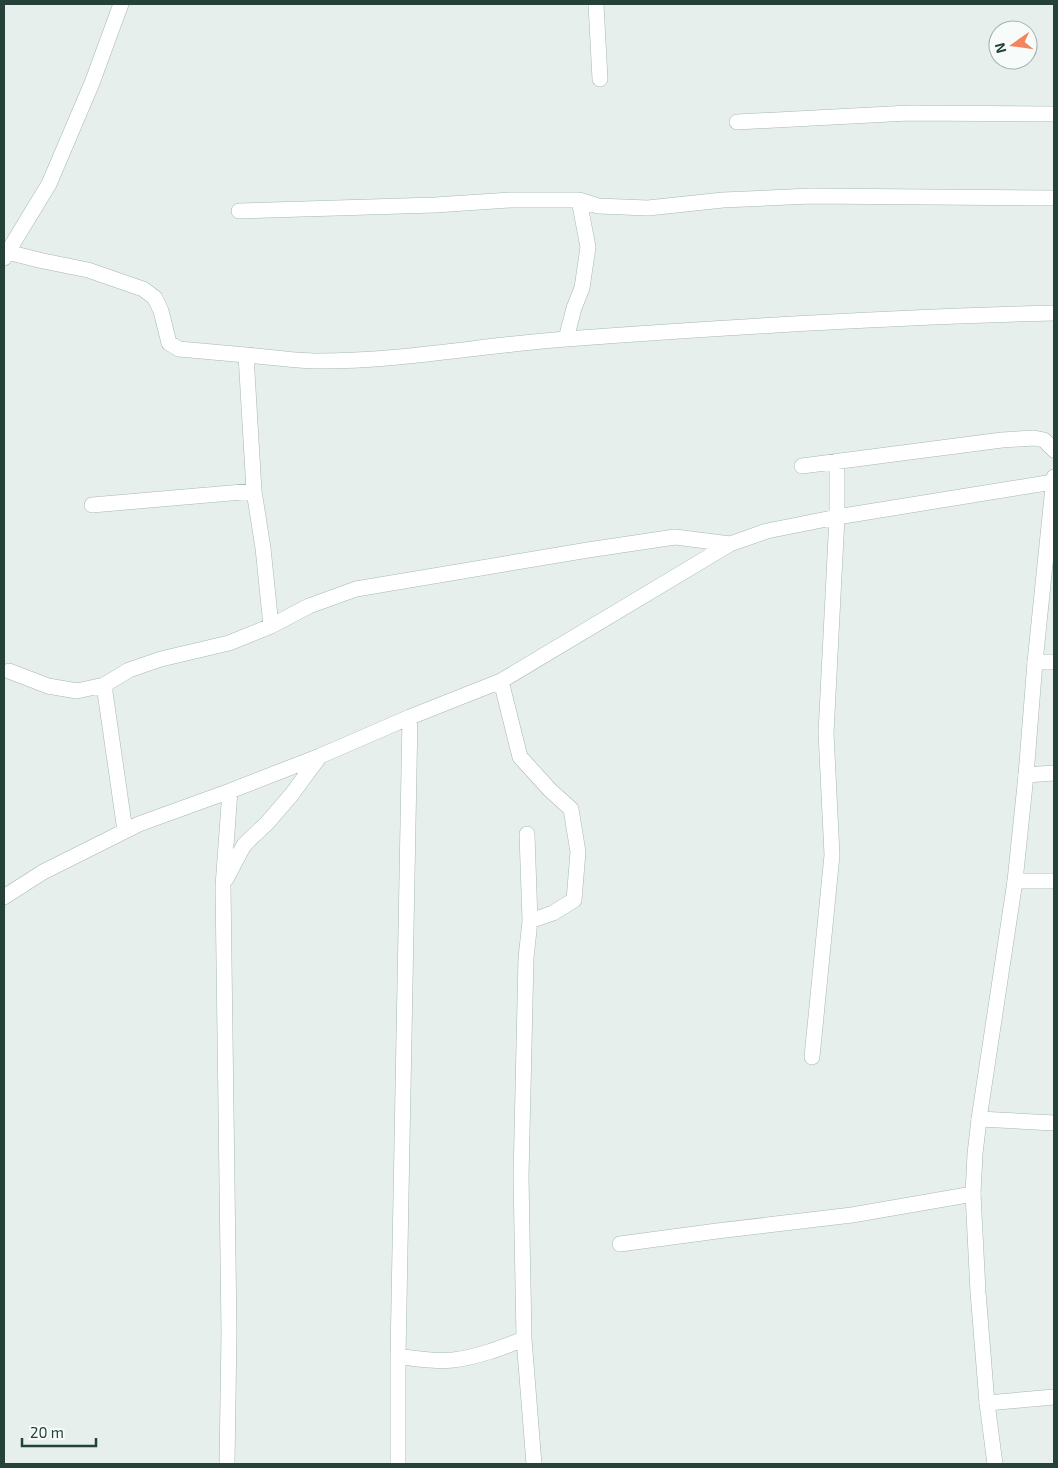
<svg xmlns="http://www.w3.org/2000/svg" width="1058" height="1468" viewBox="0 0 1058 1468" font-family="'Exo 2',sans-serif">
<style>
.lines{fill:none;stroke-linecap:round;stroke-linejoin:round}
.minor-casing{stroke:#a8b8b2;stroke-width:16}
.tertiary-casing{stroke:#a8b8b2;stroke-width:16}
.minor{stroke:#fff;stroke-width:15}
.tertiary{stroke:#fff;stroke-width:15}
</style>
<rect width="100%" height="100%" fill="#e6efeb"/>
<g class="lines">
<g class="minor-casing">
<path id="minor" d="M596,4L600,79
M737,122L909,113L1054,114
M579,200L598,206L648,208L723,200L811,196L1054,198
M239,211L435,205L511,200H579L588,247L582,288L574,308L566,339
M7,252L43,261L88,270L143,289L155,298L161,311L169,343L179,349L246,355L254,491L263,548L271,626
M246,355C270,357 295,361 319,361C402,361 484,345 566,339C729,327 891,317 1054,313
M802,466L1002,440L1034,438L1044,440L1054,450
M92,505L254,491
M1035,662H1054
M9,671L48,686L77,691L104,685L129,670L161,659L229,643L271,626L309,606L356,589L588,550L675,537L730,544
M501,681L520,757L550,790L571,809L578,852L574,900L553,913L530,921
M104,685L125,831
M410,717L501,681L730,544L767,531L837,517L1053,482
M1026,775L1054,773
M226,879L244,845L268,822L292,794L320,756
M1015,881H1054
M4,897L43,872L139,824L230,791L320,756L410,717L398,1356V1464
M812,1057L832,855L826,733L837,517V461
M979,1119L1054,1123
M620,1244L717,1231L852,1215L973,1194
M524,1339L534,1464
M398,1356C416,1359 435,1362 453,1360C478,1357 501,1348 524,1339L521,1177L526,958L530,921L527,834
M987,1403L1054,1397
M227,1464L229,1332L223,886L230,791"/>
</g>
<g class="tertiary-casing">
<path id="tertiary" d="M4,258L49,184L92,83L121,4
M995,1464L987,1403L978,1292L973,1194L975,1154L979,1119L1015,881L1026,775L1035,662L1054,477"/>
</g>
<use href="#minor" class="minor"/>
<use href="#tertiary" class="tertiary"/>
</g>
<rect width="1058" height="1468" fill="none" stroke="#24423a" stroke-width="10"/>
<g transform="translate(1013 45) rotate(256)"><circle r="24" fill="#f7fbf9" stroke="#a3b1ad"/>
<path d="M0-4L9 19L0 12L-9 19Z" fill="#f4845f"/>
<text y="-8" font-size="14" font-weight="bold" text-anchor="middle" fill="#24423a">N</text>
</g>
<path d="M22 1438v8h74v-8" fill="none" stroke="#24423a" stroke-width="2.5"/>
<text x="30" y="1438" font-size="15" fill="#24423a" stroke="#f7fbf9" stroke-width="4" paint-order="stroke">20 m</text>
</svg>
